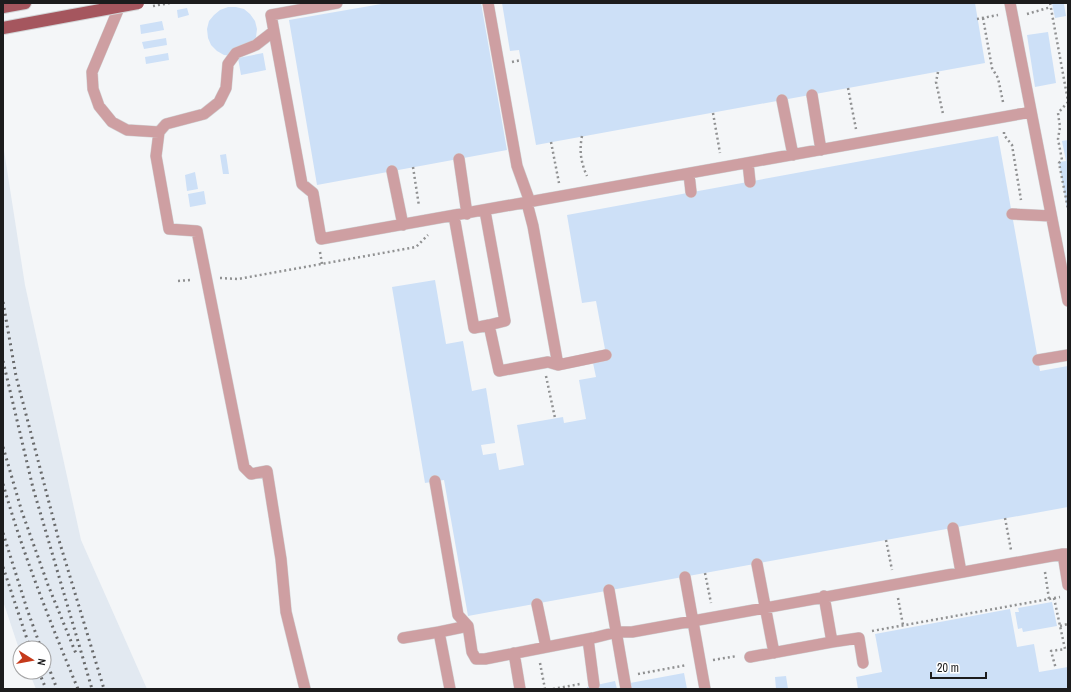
<svg xmlns="http://www.w3.org/2000/svg" width="1071" height="692" viewBox="0 0 1071 692" font-family="'Archivo Narrow',sans-serif">
<style>
.built{fill:#e2e9f1}
.building{fill:#cde0f7}
.lines{fill:none;stroke-linecap:round;stroke-linejoin:round}
.service-casing{stroke:#d1d3d5;stroke-width:12}
.primary-casing{stroke:#d1d3d5;stroke-width:14}
.path{stroke:#909192;stroke-width:2.5;stroke-dasharray:2 3;stroke-linecap:butt}
.service{stroke:#ce9fa2;stroke-width:11}
.primary{stroke:#a5565e;stroke-width:12}
.rail{stroke:#696a6b;stroke-width:3;stroke-dasharray:2 4;stroke-linecap:butt}
.primary-bridge-casing{stroke:#d1d3d5;stroke-width:14;stroke-linecap:butt}
.path-bridge{stroke:#909192;stroke-width:2.5;stroke-dasharray:2 3;stroke-linecap:butt}
.primary-bridge{stroke:#a5565e;stroke-width:12}
</style>
<rect width="100%" height="100%" fill="#f4f6f8"/>
<path class="built" d="M3,144L25,285L81,540L147,689H36L29,672H44V648H20V652L3,601Z"/>
<path class="building" d="M387,3H481L507,150L317,185L289,20Z
M502,3H975L985,63L536,145L519,50L510,51Z
M1052,3H1063L1064,4L1066,16L1055,18Z
M228,7H236L244,9L250,14L255,21L257,29L256,37L253,45L232,56L224,55L217,51L211,45L208,38L207,29L209,21L214,15L220,10Z
M187,8L189,15L178,18L177,10Z
M162,21L164,30L141,34L140,25Z
M1048,32L1056,83L1035,87L1027,35Z
M166,38L167,45L144,49L142,42Z
M168,53L169,60L146,64L145,57Z
M263,53L266,70L241,75L238,58Z
M998,136L1040,371L1068,366V507L468,616L444,480L425,483L392,287L435,280L446,344L463,341L472,391L486,388L495,443L481,445L483,455L496,453L499,470L524,465L517,425L563,417L564,423L586,419L579,380L596,377L593,363L607,360L596,301L582,303L567,215Z
M1068,140V209H1067L1059,162L1066,161L1062,141Z
M226,154L229,174H223L220,155Z
M195,172L198,189L187,191L185,175Z
M204,191L206,204L190,207L188,194Z
M1052,602L1057,626L1023,632L1022,628L1018,629L1015,612H1019L1018,608Z
M1010,609L1017,647L1034,644L1039,672L1068,667V689H858L856,677L882,672L875,634Z
M684,673L687,689H631L630,683Z
M786,676L788,689H776L775,677Z
M615,681L617,689H587V687Z"/>
<g class="lines">
<g class="service-casing">
<path id="service" d="M121,3L92,72L93,89L99,106L112,122L127,130L159,132
M337,3L271,15L302,184L313,193L321,239L1031,112
M488,3L517,166L530,202
M1010,3L1068,301
M274,31L256,45L236,53L228,64L226,88L219,102L204,114L166,124L159,132L156,156L169,229L197,231L244,467L251,474L267,471L281,559L286,612L305,689
M812,95L821,150
M782,100L793,155
M459,159L467,214
M748,163L750,182
M392,171L403,225
M689,174L691,192
M527,203L533,226L558,365L606,355
M485,211L505,321L489,325L499,371L548,362L558,365
M1012,214L1051,216
M454,216L474,328L489,325
M1038,360L1068,355
M435,481L458,615L468,626L439,632
M953,528L961,572
M1068,554H1063L1068,585
M757,564L774,653
M685,577L705,689
M609,590L626,689
M824,596L832,642L859,638L863,663
M537,604L546,647
M468,626L472,652L476,659H485L593,638L617,632H632L1063,554
M403,638L439,632L450,689
M588,639L594,685
M514,653L520,689
M750,657L832,642"/>
</g>
<g class="primary-casing">
<path id="primary" d="M3,7L25,3"/>
</g>
<path class="path" d="M1050,3L1068,101
M1027,14L1051,7
M983,18L992,68L998,78L1003,102
M977,19L998,15
M512,62L521,60
M938,72L936,82L943,114
M848,88L856,129
M1068,102L1058,113L1060,127L1058,139L1062,160L1059,163L1068,209
M713,113L720,153
M1004,132V135L1012,145L1021,200
M582,136C579,151 581,163 587,176
M551,142L559,183
M413,167L419,206
M320,252L322,264
M220,278L238,279L416,247L428,235
M178,281L191,280
M546,376L555,418
M1005,518L1011,550
M886,540L892,570
M1045,572L1049,599
M705,573L711,603
M898,598L903,625
M1054,598L1065,649L1051,651L1056,669
M1060,626L1068,624
M872,631L1060,597
M713,660L737,656
M540,663L545,689
M638,674L687,665
M553,689L580,684"/>
<use href="#service" class="service"/>
<use href="#primary" class="primary"/>
<path class="rail" d="M3,302L16,376L58,537L104,689
M3,361L33,488L92,689
M3,447L22,512L48,585L77,656
M3,484C23,554 50,622 78,689
M3,533L27,609L41,648
M3,567L30,648
M44,655L57,689
M39,672L46,689"/>
<g class="primary-bridge-casing">
<path id="primary-bridge" d="M3,28L138,3"/>
</g>
<path class="path-bridge" d="M153,6L170,3"/>
<use href="#primary-bridge" class="primary-bridge"/>
</g>
<rect width="1071" height="692" fill="none" stroke="#1c1c1d" stroke-width="8"/>
<g transform="translate(32 660) rotate(101)"><circle r="19" fill="#ffffff" stroke="#a4a4a5"/>
<path d="M0-3L7 15L0 10L-7 15Z" fill="#c53a1b"/>
<text y="-6" font-size="11" font-weight="bold" text-anchor="middle" fill="#1c1c1d">N</text>
</g>
<path d="M931 672v6h55v-6" fill="none" stroke="#1c1c1d" stroke-width="2"/>
<text x="937" y="672" font-size="12" fill="#1c1c1d" stroke="#ffffff" stroke-width="3" paint-order="stroke">20 m</text>
</svg>
